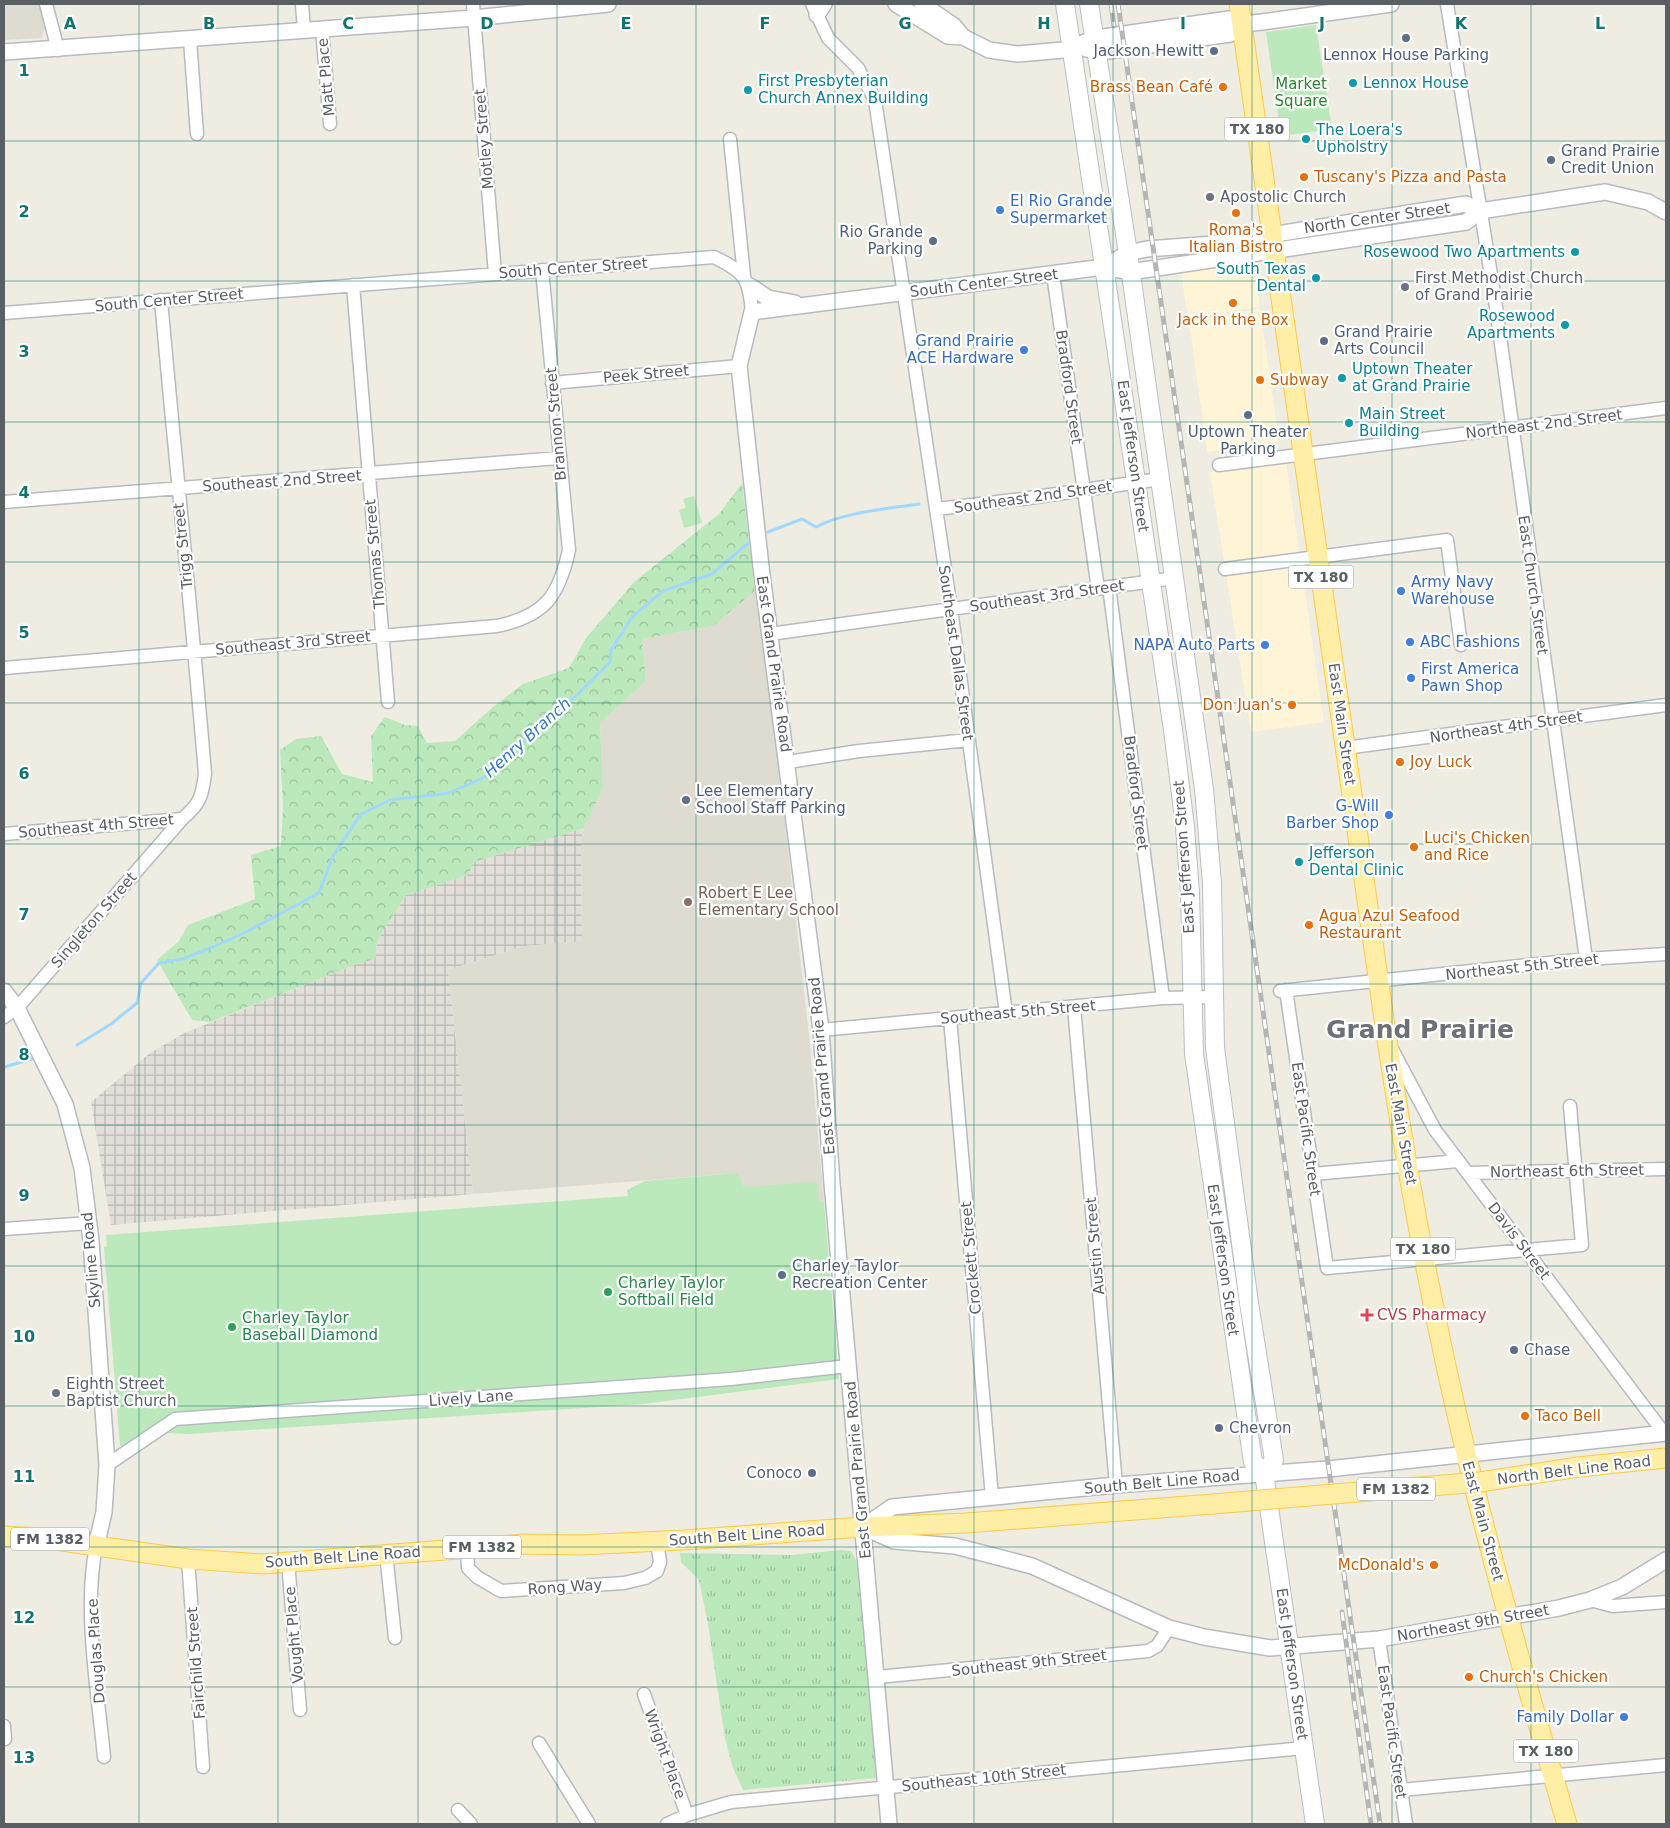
<svg xmlns="http://www.w3.org/2000/svg" width="1670" height="1828" viewBox="0 0 1670 1828" font-family="'DejaVu Sans',sans-serif">
<style>
.commercial{fill:#fff5d6}
.industrial{fill:url(#industrial-grid)}
.education{fill:#dedbd0}
.grass{fill:url(#grass-tufts)}
.forest{fill:url(#forest-crowns)}
.park{fill:#bce9bb}
.lines{fill:none;stroke-linecap:round;stroke-linejoin:round}
.stream{stroke:#a1d8ff;stroke-width:3}
.minor-casing{stroke:#b7bac0;stroke-width:15}
.tertiary-casing{stroke:#b7bac0;stroke-width:18}
.secondary-casing{stroke:#babec5;stroke-width:20}
.primary-casing{stroke:#ffc94a;stroke-width:21}
.minor{stroke:#fff;stroke-width:12}
.tertiary{stroke:#fff;stroke-width:15}
.secondary{stroke:#fff;stroke-width:18}
.primary{stroke:#ffefa6;stroke-width:19}
.rail-casing{stroke:#b4b5b5;stroke-width:5}
.rail{stroke:#fff;stroke-width:3;stroke-dasharray:9;stroke-linecap:butt}
.primary-bridge-casing{stroke:#ffc94a;stroke-width:21;stroke-linecap:butt}
.primary-bridge{stroke:#ffefa6;stroke-width:19}
.grid{fill:none;stroke:#0f766e;stroke-width:1;stroke-opacity:0.55}
.service-dot{fill:#5c6f8a;stroke:#fff;stroke-width:2}
.culture-dot{fill:#0f9aa8;stroke:#fff;stroke-width:2}
.food-dot{fill:#e8710a;stroke:#fff;stroke-width:2}
.worship-dot{fill:#6b7280;stroke:#fff;stroke-width:2}
.shop-dot{fill:#3f7fe0;stroke:#fff;stroke-width:2}
.education-dot{fill:#8d6e63;stroke:#fff;stroke-width:2}
.leisure-dot{fill:#2e9e5b;stroke:#fff;stroke-width:2}
.health-dot{fill:#e0444e;stroke:#fff;stroke-width:2}
.labels{text-anchor:middle;stroke-width:4.5;stroke-linejoin:round;paint-order:stroke}
.shield{fill:#fff;stroke:#8c8f92;stroke-width:1}
.shield-label{font-size:14px;font-weight:bold;fill:#5a5f64}
.service-label{font-size:15px;fill:#4e5e75;stroke:#fff;text-anchor:start}
.street-label{font-size:15px;fill:#5a5f64;stroke:#fff}
.culture-label{font-size:15px;fill:#0d838f;stroke:#fff;text-anchor:start}
.park-label{font-size:15px;fill:#2a832d;stroke:#fff}
.food-label{font-size:15px;fill:#c56008;stroke:#fff;text-anchor:start}
.worship-label{font-size:15px;fill:#5b616d;stroke:#fff;text-anchor:start}
.shop-label{font-size:15px;fill:#366cbe;stroke:#fff;text-anchor:start}
.education-label{font-size:15px;fill:#785e54;stroke:#fff;text-anchor:start}
.leisure-label{font-size:15px;fill:#27864d;stroke:#fff;text-anchor:start}
.health-label{font-size:15px;fill:#be3a42;stroke:#fff;text-anchor:start}
.water-label{font-size:16px;font-style:italic;fill:#3378bd;stroke:#fff}
.town-label{font-size:25px;font-weight:bold;fill:#6b7176;stroke:#fff}
.grid-label{font-size:16px;text-anchor:middle;font-weight:bold;fill:#0f766e;stroke:#fff;stroke-width:4.5;stroke-linejoin:round;paint-order:stroke}
</style>
<defs>
<pattern id="industrial-grid" width="8" height="8" patternUnits="userSpaceOnUse" patternTransform="scale(1.25)"><rect width="8" height="8" fill="#e2dfd9"/><path d="M0 4h8M4 0v8" fill="none" stroke="#bab8b4"/></pattern>
<pattern id="grass-tufts" width="24" height="20" patternUnits="userSpaceOnUse" patternTransform="scale(1.25)"><rect width="24" height="20" fill="#bce9bb"/><path d="M3 7l-1-3M5 7V3M7 7l1-3M15 17l-1-3M17 17v-4M19 17l1-3" fill="none" stroke="#9cc09c"/></pattern>
<pattern id="forest-crowns" width="20" height="18" patternUnits="userSpaceOnUse" patternTransform="scale(1.25)"><rect width="20" height="18" fill="#bce9bb"/><path d="M2 6a3 3 0 1 1 6 0M12 15a3 3 0 1 1 6 0" fill="none" stroke="#9cc09c"/></pattern>
</defs>
<rect width="100%" height="100%" fill="#efece1"/>
<path class="commercial" d="M1254,263L1260,307L1188,318L1181,273Z
M1260,309L1279,442L1207,452L1189,320Z
M1286,462L1324,722L1251,732L1210,472Z"/>
<path class="industrial" d="M584,828L581,843L582,942L524,946L448,970L473,1194L111,1225L91,1102L150,1053L184,1033L357,964L375,959L377,941L406,895L468,875L474,862Z"/>
<path class="education" d="M4,4H39L45,27L42,38L4,40Z
M755,591L774,727L809,1036L824,1202L764,1204L747,1195L738,1173L473,1194L448,970L524,946L582,941L581,843L584,828L603,788L600,723L646,681L642,639L713,626Z"/>
<path class="grass" d="M841,1550L851,1551L858,1564L877,1778L743,1790L733,1768L725,1739L708,1624L699,1580L681,1562L680,1553L792,1555Z"/>
<path class="forest" d="M742,483L755,591L713,626L642,639L646,681L600,723L603,788L584,828L474,862L468,875L406,895L377,941L375,959L357,964L210,1022L192,1020L157,960L179,941L188,925L255,899L251,855L281,846L283,806L280,750L296,739L321,736L342,774L373,782L371,736L385,717L405,725L418,726L427,743L455,741L493,707L523,684L569,668L586,638L634,582L719,514Z"/>
<path class="park" d="M1316,25L1332,129L1281,136L1266,32Z
M694,496L702,523L684,528L679,510L686,508L683,499Z
M738,1173L744,1187L817,1182L819,1202H824L839,1379L643,1404L189,1434L147,1432L132,1445L120,1446L104,1247L107,1246L106,1235L628,1196L627,1190L645,1181Z"/>
<g class="lines">
<path class="stream" d="M768,532L802,519L816,527C844,512 887,509 919,504
M77,1045L111,1024L137,1003L141,983L159,963L183,959L213,947L246,932L319,893L333,856L361,814L390,800L449,793L487,776L548,718L577,695L610,662L611,650L633,616L663,591L712,574L748,543
M4,1067L32,1059"/>
<g class="minor-casing">
<path id="minor" d="M46,4L58,50
M302,4L304,30
M473,4L495,274
M812,4L828,38L858,68L875,100L951,609L1006,1013
M1447,4L1494,293L1586,959
M322,29L330,124
M190,40L197,134
M730,139L744,276
M1053,274L1098,589
M353,285L388,702
M4,313L714,257C745,272 749,278 752,312
M552,383L739,366
M1219,465L1666,408
M4,502L559,458
M936,509L1022,499L1160,479
M1225,569L1447,540L1461,645
M1109,587L1163,998
M770,634L1175,578
M4,668L497,626C545,616 559,596 569,550L542,270
M1345,748L1666,705
M788,762L859,751L968,740
M4,834L182,819
M1286,990L1327,1268L1582,1245L1570,1106
M1280,991L1586,959L1666,954
M1074,1007L1116,1485
M4,1017L17,1008L182,819C200,804 202,797 205,774C192,616 175,458 161,300
M950,1018L992,1497
M821,1030L1163,998L1214,997
M1393,1051L1435,1130L1664,1433
M1468,1173L1666,1169
M1313,1174L1458,1161
M4,1229L89,1223
M107,1465L175,1419L731,1379L848,1366
M96,1547C83,1609 98,1693 104,1757
M467,1548L468,1568L477,1577L501,1591L624,1583L645,1578L657,1571L660,1562L657,1541
M386,1553L395,1638
M188,1559L203,1767
M288,1561L300,1710
M1590,1600L1613,1606L1666,1602
M1379,1639L1406,1824
M877,1677L1148,1651L1157,1646L1169,1628
M644,1694L687,1815
M4,1726L5,1739
M539,1743L589,1824
M1401,1790L1666,1765
M458,1810L471,1824
M667,1824L687,1815L731,1802L1304,1748"/>
</g>
<g class="tertiary-casing">
<path id="tertiary" d="M896,4L948,36L963,37L989,50L1018,54L1063,50L1096,38L1229,19L1242,24L1262,22L1391,4
M922,4L954,26L963,37
M817,15L824,4
M1086,49L1108,51L1230,34L1242,24
M4,52L474,18L608,4
M1104,267L1128,253L1147,249L1213,244L1466,204L1480,211
M750,286L768,298L795,303
M4,991L17,1008L65,1104L82,1168L91,1241L107,1465L104,1512L96,1547
M863,1527L892,1507L1116,1485L1328,1469L1666,1433
M865,1528L894,1541L955,1546L1032,1566L1169,1628L1204,1637L1270,1648L1379,1639L1559,1608L1590,1600L1622,1587L1666,1560
M889,1824L832,1183L821,1030L761,567L739,366L752,312L1104,267L1130,272L1466,222L1480,211L1605,192L1648,202L1666,212"/>
</g>
<g class="secondary-casing">
<path id="secondary" d="M1065,4L1173,730L1185,827L1190,893L1194,1054L1253,1462L1264,1473L1315,1824
M1089,4L1128,253L1204,789L1212,883L1215,1048L1249,1303L1274,1460L1264,1473"/>
</g>
<g class="primary-casing">
<path id="primary" d="M1239,4L1387,1040C1408,1179 1433,1317 1466,1453C1496,1578 1531,1701 1567,1824
M1578,1467L1666,1458
M4,1536L41,1538L188,1559L263,1564L524,1544L580,1545L683,1540L863,1527L966,1523L1213,1504"/>
</g>
<use href="#minor" class="minor"/>
<use href="#tertiary" class="tertiary"/>
<use href="#secondary" class="secondary"/>
<use href="#primary" class="primary"/>
<g class="rail-casing">
<path id="rail" d="M1111,4L1114,26
M1118,4L1380,1824
M1342,1612L1371,1824"/>
</g>
<use href="#rail" class="rail"/>
<g class="primary-bridge-casing">
<path id="primary-bridge" d="M1213,1504L1480,1482L1578,1467"/>
</g>
<use href="#primary-bridge" class="primary-bridge"/>
</g>
<path class="grid" d="M139,4V1824M278,4V1824M418,4V1824M557,4V1824M696,4V1824M835,4V1824M974,4V1824M1113,4V1824M1252,4V1824M1392,4V1824M1531,4V1824M4,141H1666M4,281H1666M4,422H1666M4,562H1666M4,703H1666M4,844H1666M4,984H1666M4,1125H1666M4,1266H1666M4,1406H1666M4,1547H1666M4,1687H1666"/>
<g class="service-dot">
<circle cx="1406" cy="38" r="5"/>
<circle cx="1214" cy="51" r="5"/>
<circle cx="1551" cy="160" r="5"/>
<circle cx="933" cy="241" r="5"/>
<circle cx="1324" cy="341" r="5"/>
<circle cx="1248" cy="415" r="5"/>
<circle cx="686" cy="800" r="5"/>
<circle cx="782" cy="1275" r="5"/>
<circle cx="1514" cy="1350" r="5"/>
<circle cx="1219" cy="1428" r="5"/>
<circle cx="812" cy="1473" r="5"/>
</g>
<g class="culture-dot">
<circle cx="1353" cy="83" r="5"/>
<circle cx="748" cy="90" r="5"/>
<circle cx="1306" cy="139" r="5"/>
<circle cx="1575" cy="252" r="5"/>
<circle cx="1316" cy="278" r="5"/>
<circle cx="1565" cy="325" r="5"/>
<circle cx="1342" cy="378" r="5"/>
<circle cx="1349" cy="423" r="5"/>
<circle cx="1299" cy="862" r="5"/>
</g>
<g class="food-dot">
<circle cx="1223" cy="87" r="5"/>
<circle cx="1304" cy="177" r="5"/>
<circle cx="1236" cy="213" r="5"/>
<circle cx="1233" cy="303" r="5"/>
<circle cx="1260" cy="380" r="5"/>
<circle cx="1292" cy="705" r="5"/>
<circle cx="1400" cy="762" r="5"/>
<circle cx="1414" cy="847" r="5"/>
<circle cx="1309" cy="925" r="5"/>
<circle cx="1525" cy="1416" r="5"/>
<circle cx="1434" cy="1565" r="5"/>
<circle cx="1469" cy="1677" r="5"/>
</g>
<g class="worship-dot">
<circle cx="1210" cy="197" r="5"/>
<circle cx="1405" cy="287" r="5"/>
<circle cx="56" cy="1393" r="5"/>
</g>
<g class="shop-dot">
<circle cx="1000" cy="210" r="5"/>
<circle cx="1024" cy="350" r="5"/>
<circle cx="1401" cy="591" r="5"/>
<circle cx="1410" cy="642" r="5"/>
<circle cx="1265" cy="645" r="5"/>
<circle cx="1411" cy="678" r="5"/>
<circle cx="1389" cy="815" r="5"/>
<circle cx="1624" cy="1717" r="5"/>
</g>
<circle class="education-dot" cx="688" cy="902" r="5"/>
<g class="leisure-dot">
<circle cx="608" cy="1292" r="5"/>
<circle cx="232" cy="1327" r="5"/>
</g>
<path class="health-dot" d="M1364.5 1307.5h5v5h5v5h-5v5h-5v-5h-5v-5h5z"/>
<g class="labels">
<g class="shield">
<rect x="1224.5" y="117.5" width="65" height="23" rx="4"/>
<rect x="1288.5" y="565.5" width="65" height="23" rx="4"/>
<rect x="1390.5" y="1237.5" width="65" height="23" rx="4"/>
<rect x="1357" y="1477.5" width="78" height="23" rx="4"/>
<rect x="11" y="1527.5" width="78" height="23" rx="4"/>
<rect x="443" y="1535.5" width="78" height="23" rx="4"/>
<rect x="1513.5" y="1739.5" width="65" height="23" rx="4"/>
</g>
<g class="shield-label">
<text x="1257" y="134">TX 180</text>
<text x="1321" y="582">TX 180</text>
<text x="1423" y="1254">TX 180</text>
<text x="1396" y="1494">FM 1382</text>
<text x="50" y="1544">FM 1382</text>
<text x="482" y="1552">FM 1382</text>
<text x="1546" y="1756">TX 180</text>
</g>
<g class="service-label">
<text x="1204" y="56" text-anchor="end">Jackson Hewitt</text>
<text x="1406" y="60" text-anchor="middle">Lennox House Parking</text>
<text x="1561" y="156">Grand Prairie<tspan x="1561" dy="17">Credit Union</tspan></text>
<text x="923" y="237" text-anchor="end">Rio Grande<tspan x="923" dy="17">Parking</tspan></text>
<text x="1334" y="337">Grand Prairie<tspan x="1334" dy="17">Arts Council</tspan></text>
<text x="1248" y="437" text-anchor="middle">Uptown Theater<tspan x="1248" dy="17">Parking</tspan></text>
<text x="696" y="796">Lee Elementary<tspan x="696" dy="17">School Staff Parking</tspan></text>
<text x="792" y="1271">Charley Taylor<tspan x="792" dy="17">Recreation Center</tspan></text>
<text x="1524" y="1355">Chase</text>
<text x="1229" y="1433">Chevron</text>
<text x="802" y="1478" text-anchor="end">Conoco</text>
</g>
<g class="street-label">
<text transform="translate(326 77) rotate(-95)" y="5">Matt Place</text>
<text transform="translate(484 139) rotate(-95)" y="5">Motley Street</text>
<text transform="translate(1377 218) rotate(-8)" y="5">North Center Street</text>
<text transform="translate(573 268) rotate(-4)" y="5">South Center Street</text>
<text transform="translate(984 283) rotate(-7)" y="5">South Center Street</text>
<text transform="translate(169 300) rotate(-5)" y="5">South Center Street</text>
<text transform="translate(646 374) rotate(-5)" y="5">Peek Street</text>
<text transform="translate(1069 387) rotate(82)" y="5">Bradford Street</text>
<text transform="translate(556 424) rotate(-95)" y="5">Brannon Street</text>
<text transform="translate(1544 424) rotate(-7)" y="5">Northeast 2nd Street</text>
<text transform="translate(1133 456) rotate(82)" y="5">East Jefferson Street</text>
<text transform="translate(282 481) rotate(-4)" y="5">Southeast 2nd Street</text>
<text transform="translate(1033 497) rotate(-8)" y="5">Southeast 2nd Street</text>
<text transform="translate(183 546) rotate(-96)" y="5">Trigg Street</text>
<text transform="translate(375 554) rotate(-95)" y="5">Thomas Street</text>
<text transform="translate(1533 585) rotate(82)" y="5">East Church Street</text>
<text transform="translate(1047 596) rotate(-8)" y="5">Southeast 3rd Street</text>
<text transform="translate(293 643) rotate(-5)" y="5">Southeast 3rd Street</text>
<text transform="translate(956 653) rotate(82)" y="5">Southeast Dallas Street</text>
<text transform="translate(774 664) rotate(82)" y="5">East Grand Prairie Road</text>
<text transform="translate(1342 724) rotate(82)" y="5">East Main Street</text>
<text transform="translate(1506 727) rotate(-8)" y="5">Northeast 4th Street</text>
<text transform="translate(1136 793) rotate(83)" y="5">Bradford Street</text>
<text transform="translate(96 826) rotate(-5)" y="5">Southeast 4th Street</text>
<text transform="translate(1184 857) rotate(-94)" y="5">East Jefferson Street</text>
<text transform="translate(94 920) rotate(-49)" y="5">Singleton Street</text>
<text transform="translate(1522 967) rotate(-6)" y="5">Northeast 5th Street</text>
<text transform="translate(1018 1012) rotate(-5)" y="5">Southeast 5th Street</text>
<text transform="translate(822 1066) rotate(-95)" y="5">East Grand Prairie Road</text>
<text transform="translate(1401 1124) rotate(80)" y="5">East Main Street</text>
<text transform="translate(1306 1129) rotate(82)" y="5">East Pacific Street</text>
<text transform="translate(1567 1171) rotate(-1)" y="5">Northeast 6th Street</text>
<text transform="translate(1519 1241) rotate(53)" y="5">Davis Street</text>
<text transform="translate(1095 1246) rotate(-95)" y="5">Austin Street</text>
<text transform="translate(971 1258) rotate(-95)" y="5">Crockett Street</text>
<text transform="translate(91 1260) rotate(-95)" y="5">Skyline Road</text>
<text transform="translate(1223 1260) rotate(82)" y="5">East Jefferson Street</text>
<text transform="translate(471 1398) rotate(-4)" y="5">Lively Lane</text>
<text transform="translate(858 1470) rotate(-95)" y="5">East Grand Prairie Road</text>
<text transform="translate(1574 1470) rotate(-7)" y="5">North Belt Line Road</text>
<text transform="translate(1162 1482) rotate(-5)" y="5">South Belt Line Road</text>
<text transform="translate(1483 1521) rotate(75)" y="5">East Main Street</text>
<text transform="translate(747 1535) rotate(-4)" y="5">South Belt Line Road</text>
<text transform="translate(343 1557) rotate(-4)" y="5">South Belt Line Road</text>
<text transform="translate(565 1587) rotate(-4)" y="5">Rong Way</text>
<text transform="translate(1473 1623) rotate(-10)" y="5">Northeast 9th Street</text>
<text transform="translate(294 1635) rotate(-95)" y="5">Vought Place</text>
<text transform="translate(96 1651) rotate(-94)" y="5">Douglas Place</text>
<text transform="translate(196 1663) rotate(-94)" y="5">Fairchild Street</text>
<text transform="translate(1029 1663) rotate(-6)" y="5">Southeast 9th Street</text>
<text transform="translate(1292 1664) rotate(82)" y="5">East Jefferson Street</text>
<text transform="translate(1392 1732) rotate(82)" y="5">East Pacific Street</text>
<text transform="translate(665 1754) rotate(70)" y="5">Wright Place</text>
<text transform="translate(984 1778) rotate(-6)" y="5">Southeast 10th Street</text>
</g>
<g class="culture-label">
<text x="758" y="86">First Presbyterian<tspan x="758" dy="17">Church Annex Building</tspan></text>
<text x="1363" y="88">Lennox House</text>
<text x="1316" y="135">The Loera's<tspan x="1316" dy="17">Upholstry</tspan></text>
<text x="1565" y="257" text-anchor="end">Rosewood Two Apartments</text>
<text x="1306" y="274" text-anchor="end">South Texas<tspan x="1306" dy="17">Dental</tspan></text>
<text x="1555" y="321" text-anchor="end">Rosewood<tspan x="1555" dy="17">Apartments</tspan></text>
<text x="1352" y="374">Uptown Theater<tspan x="1352" dy="17">at Grand Prairie</tspan></text>
<text x="1359" y="419">Main Street<tspan x="1359" dy="17">Building</tspan></text>
<text x="1309" y="858">Jefferson<tspan x="1309" dy="17">Dental Clinic</tspan></text>
</g>
<g class="park-label">
<text x="1301" y="89">Market<tspan x="1301" dy="17">Square</tspan></text>
</g>
<g class="food-label">
<text x="1213" y="92" text-anchor="end">Brass Bean Café</text>
<text x="1314" y="182">Tuscany's Pizza and Pasta</text>
<text x="1236" y="235" text-anchor="middle">Roma's<tspan x="1236" dy="17">Italian Bistro</tspan></text>
<text x="1233" y="325" text-anchor="middle">Jack in the Box</text>
<text x="1270" y="385">Subway</text>
<text x="1282" y="710" text-anchor="end">Don Juan's</text>
<text x="1410" y="767">Joy Luck</text>
<text x="1424" y="843">Luci's Chicken<tspan x="1424" dy="17">and Rice</tspan></text>
<text x="1319" y="921">Agua Azul Seafood<tspan x="1319" dy="17">Restaurant</tspan></text>
<text x="1535" y="1421">Taco Bell</text>
<text x="1424" y="1570" text-anchor="end">McDonald's</text>
<text x="1479" y="1682">Church's Chicken</text>
</g>
<g class="worship-label">
<text x="1220" y="202">Apostolic Church</text>
<text x="1415" y="283">First Methodist Church<tspan x="1415" dy="17">of Grand Prairie</tspan></text>
<text x="66" y="1389">Eighth Street<tspan x="66" dy="17">Baptist Church</tspan></text>
</g>
<g class="shop-label">
<text x="1010" y="206">El Rio Grande<tspan x="1010" dy="17">Supermarket</tspan></text>
<text x="1014" y="346" text-anchor="end">Grand Prairie<tspan x="1014" dy="17">ACE Hardware</tspan></text>
<text x="1411" y="587">Army Navy<tspan x="1411" dy="17">Warehouse</tspan></text>
<text x="1420" y="647">ABC Fashions</text>
<text x="1255" y="650" text-anchor="end">NAPA Auto Parts</text>
<text x="1421" y="674">First America<tspan x="1421" dy="17">Pawn Shop</tspan></text>
<text x="1379" y="811" text-anchor="end">G-Will<tspan x="1379" dy="17">Barber Shop</tspan></text>
<text x="1614" y="1722" text-anchor="end">Family Dollar</text>
</g>
<g class="education-label">
<text x="698" y="898">Robert E Lee<tspan x="698" dy="17">Elementary School</tspan></text>
</g>
<g class="leisure-label">
<text x="618" y="1288">Charley Taylor<tspan x="618" dy="17">Softball Field</tspan></text>
<text x="242" y="1323">Charley Taylor<tspan x="242" dy="17">Baseball Diamond</tspan></text>
</g>
<g class="health-label">
<text x="1377" y="1320">CVS Pharmacy</text>
</g>
<g class="water-label">
<text transform="translate(527 737) rotate(-42)" y="6">Henry Branch</text>
</g>
<g class="town-label">
<text x="1420" y="1038">Grand Prairie</text>
</g>
</g>
<g class="grid-label">
<text x="70" y="29">A</text>
<text x="209" y="29">B</text>
<text x="348" y="29">C</text>
<text x="487" y="29">D</text>
<text x="626" y="29">E</text>
<text x="765" y="29">F</text>
<text x="905" y="29">G</text>
<text x="1044" y="29">H</text>
<text x="1183" y="29">I</text>
<text x="1322" y="29">J</text>
<text x="1461" y="29">K</text>
<text x="1600" y="29">L</text>
<text x="24" y="76">1</text>
<text x="24" y="217">2</text>
<text x="24" y="357">3</text>
<text x="24" y="498">4</text>
<text x="24" y="638">5</text>
<text x="24" y="779">6</text>
<text x="24" y="920">7</text>
<text x="24" y="1060">8</text>
<text x="24" y="1201">9</text>
<text x="24" y="1342">10</text>
<text x="24" y="1482">11</text>
<text x="24" y="1623">12</text>
<text x="24" y="1763">13</text>
</g>
<rect width="1670" height="1828" fill="none" stroke="#5a5f64" stroke-width="10"/>
</svg>
